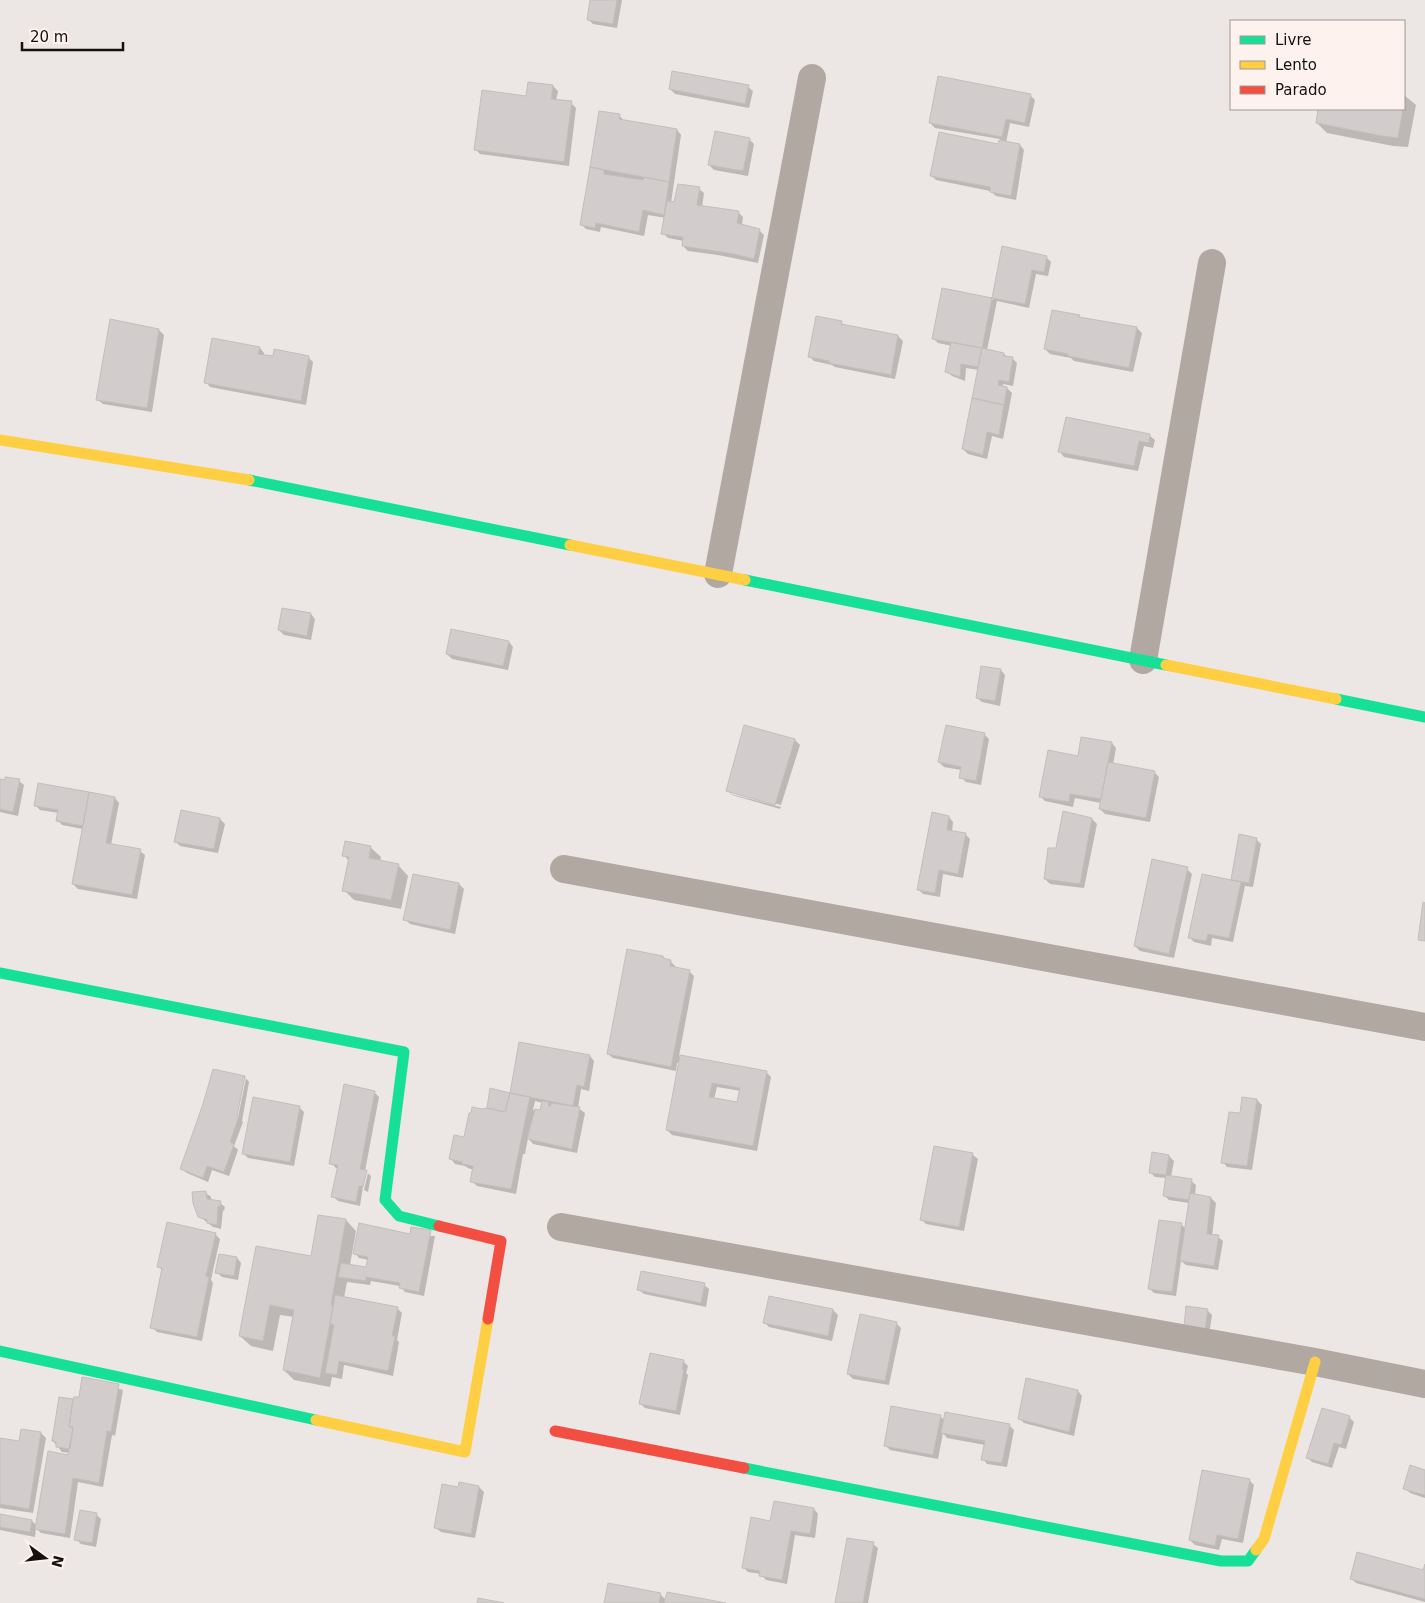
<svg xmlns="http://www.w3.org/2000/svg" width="1425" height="1603" viewBox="0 0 1425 1603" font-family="'DejaVu Sans',sans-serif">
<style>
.shadow{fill:#0003;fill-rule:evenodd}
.building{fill:#d2cdcc;stroke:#c3bebc;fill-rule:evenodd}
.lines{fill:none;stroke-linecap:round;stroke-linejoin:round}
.street{stroke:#b0a8a1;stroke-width:28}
.fast{stroke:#16e098;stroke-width:11}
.slow{stroke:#ffcf43;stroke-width:11}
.jam{stroke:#f24e42;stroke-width:11}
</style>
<rect width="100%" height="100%" fill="#ece6e4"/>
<path class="shadow" d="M591,0H622L617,28L593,24L588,19Z
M553,86L558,91L556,101L571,103L576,108L569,166L480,154L475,149L527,97Z
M748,87L753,91L749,108L675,94L670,89Z
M1030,95L1035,100L1029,127L1010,123L1006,143L1020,145L1024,150L1016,200L996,196L990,191L936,180L931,175L999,145L1000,139L935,128L930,123Z
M1404,95L1416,105L1408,147L1393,146L1327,133L1317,123L1319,109H1404Z
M600,112L619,115L624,121L677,130L681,135L671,203H675L699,189L704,193L702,207L738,212L743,217L742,225L759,230L764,235L758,263L718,255L688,251L683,246L684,241L668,238L663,233L666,218L648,215L644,236L601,227L600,232L586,229L582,225Z
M749,139L754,144L748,176L714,170L709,165Z
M1003,248L1046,257L1051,262L1048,276L1036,274L1029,308L997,301L987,350L1004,354L1008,358H1012L1017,363L1013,386L1003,384V387L1007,388L1012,393L1003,439L992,436L987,459L968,454L963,449L979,370L966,368L965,381L952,376L947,371L952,346L938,343L933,338L991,299L993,300Z
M1079,316L1081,318L1137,328L1142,333L1133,372L1074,361L1071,358L1050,354L1045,349Z
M111,320L159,330L164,335L152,412L103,404L98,400Z
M841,322L845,326L898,336L903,341L895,379L835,367L832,365L814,361L809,356Z
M260,348L264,353V356L308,357L313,362L306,405L210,387L206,382Z
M1067,419L1150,436L1155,440L1153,448L1144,446L1138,471L1064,457L1060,452Z
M311,614L315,619L311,640L284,635L279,630Z
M509,642L513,647L508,670L452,659L447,654Z
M1001,670L1005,675L1000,706L982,702L977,698Z
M745,727L795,740L800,745L781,805L731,791V794L781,807L780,809L732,795L727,790Z
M984,734L989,739L981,785L966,782L961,777V770L944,767L939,762Z
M1112,743L1116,748L1113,765L1154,772L1159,777L1150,822L1105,814L1100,809L1101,803L1075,798L1073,807L1045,801L1040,796L1079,757Z
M0,780L19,781L24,785L18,816L0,812Z
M115,798L119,803L111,845L140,851L145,855L137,899L78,889L73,884L83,829L62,825L58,820L59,813L40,810L35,805Z
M949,817L953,822L952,832L965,834L970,839L963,878L943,874L940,897L923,894L918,889Z
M220,819L225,824L218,853L180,846L175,841Z
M1092,819L1097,824L1084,888L1050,884L1045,879L1057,849Z
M1240,836L1256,839L1261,844L1253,887L1245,886L1233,942L1212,938L1211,946L1194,942L1189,937L1232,882Z
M370,847L381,857L380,862L398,865L408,876L401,909L354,900L344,890L349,861L344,855Z
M1187,869L1192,874L1174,958L1140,951L1135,946Z
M414,876L459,884L464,889L455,934L410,924L405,919Z
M663,957L666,960L670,961L675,966L674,969L689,971L694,976L679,1056L766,1072L771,1077L757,1151L672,1135L667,1130L680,1063H677L676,1071L613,1058L608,1054ZM717,1087L741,1091L738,1104L714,1099Z
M590,1056L594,1061L589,1091L581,1089L578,1108L585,1113L577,1153L533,1144L528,1138L525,1154H523L516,1194L477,1186L472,1181L474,1170L468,1168L465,1166L455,1164L451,1159L488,1110L511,1094ZM535,1101L543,1103L541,1111L533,1110Z
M245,1077L249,1082L242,1121L243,1122L234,1146L238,1150L229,1176L212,1170L208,1182L187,1173L182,1168ZM243,1078H246L237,1122H235Z
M374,1092L379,1097L365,1171L371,1176L368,1192L364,1190L368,1173H365L360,1206L338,1201L333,1196L339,1169L336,1168L331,1163Z
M1243,1099L1257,1100L1262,1105L1252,1170L1227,1167L1223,1162L1241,1114Z
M299,1107L304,1112L294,1166L248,1158L243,1153Z
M935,1147L973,1155L978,1159L964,1231L926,1224L921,1219Z
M1153,1154L1169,1156L1174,1161L1171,1177L1191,1181L1196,1185L1195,1195L1211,1198L1216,1203L1212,1236L1218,1237L1223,1241L1218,1270L1186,1265L1181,1261L1176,1296L1154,1293L1149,1288L1181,1224L1186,1229L1189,1203L1169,1200L1164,1195L1167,1178L1155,1177L1150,1172Z
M206,1193L211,1197V1201L220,1203L225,1207L224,1211L223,1210L221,1229L213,1227L199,1216Z
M346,1220L356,1231L350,1265L367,1268L369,1260L359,1258L355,1253L411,1236H435L424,1296L405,1292L400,1286L371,1281L370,1285L347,1282L344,1298L397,1308L402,1313L397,1340L399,1342L393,1376L344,1365L342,1379L332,1377L330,1387L294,1380L284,1370L294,1317L280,1315L273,1351L251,1346L240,1336Z
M215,1234L220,1239L211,1280L213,1283L202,1341L157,1332L152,1327L163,1271L159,1267Z
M237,1258L241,1263L238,1280L222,1277L217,1272Z
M704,1285L709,1289L706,1307L644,1294L639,1290Z
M833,1310L838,1315L832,1341L769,1327L764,1322Z
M1207,1310L1212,1315L1209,1335L1190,1331Z
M896,1323L901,1328L889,1385L853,1379L848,1374Z
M683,1361L688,1366L686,1373L688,1375L680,1415L645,1408L640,1403Z
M83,1378L123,1390L115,1436L112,1435L103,1487L78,1482L70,1538L41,1533L36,1528L35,1537L0,1530V1515L32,1521L36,1525L69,1456L70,1453L62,1452L53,1441L74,1400L80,1399Z
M1078,1391L1082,1396L1074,1436L1024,1423L1019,1418Z
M940,1416L944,1420L1009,1425L1014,1430L1007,1467L987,1464L983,1459L985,1445L947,1438L943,1433L938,1459L890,1450L885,1445Z
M1349,1417L1354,1422L1346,1449L1339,1447L1332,1468L1312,1462L1308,1458Z
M41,1433L46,1438L33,1513L0,1508V1439L20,1443Z
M1425,1471V1498L1410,1493L1405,1488Z
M1249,1480L1254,1485L1243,1543L1222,1539L1219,1550L1195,1545L1190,1540Z
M479,1487L484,1492L475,1538L441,1532L436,1528L459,1488Z
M814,1509L818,1514L815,1538L795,1535L787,1584L766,1580L761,1574L748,1572L743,1567L771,1522Z
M96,1514L101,1519L96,1547L81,1544L76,1539Z
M873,1544L878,1548L868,1603H836Z
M1425,1569V1602L1356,1583L1351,1578L1424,1571Z
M660,1594L666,1600L719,1603H605Z"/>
<path class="building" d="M590,0H617L613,24L587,20Z
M672,71L749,85L745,104L669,89Z
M938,76L1031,94L1025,123L1006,119L1002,137L929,123Z
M528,82L553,85L551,99L572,101L564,162L474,150L482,90L526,96Z
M1318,109H1403L1398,138L1382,136L1316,123Z
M599,111L620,114L619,119L677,129L669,182L590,167Z
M715,131L750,138L743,171L708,165Z
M939,132L998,144L999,140L1020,144L1011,196L990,192V187L930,176Z
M590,167L604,170V174L643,180L644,177L669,182L664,215L643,210L639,232L596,223L595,228L580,225Z
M678,184L700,187L697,205L739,211L737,223L760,229L754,259L734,254L682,246L683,237L661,234L667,201L674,202Z
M1002,246L1047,256L1044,272L1032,270L1025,304L992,298Z
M942,288L992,298L982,348L932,339Z
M1052,310L1080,315L1079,317L1137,327L1129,368L1068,356V354L1044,349Z
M816,316L842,321L841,324L898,335L891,375L829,363V361L808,357Z
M110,319L159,329L147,408L96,400Z
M212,338L260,347L258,354L273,356L274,349L309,356L301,401L204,383Z
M951,342L982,348L978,367L961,364L960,377L945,372Z
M982,348L1004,353V356L1013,357L1009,382L999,380L998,385L1007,387L1004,405L972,398Z
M972,398L1004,405L999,435L987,432L983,455L962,449Z
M1066,417L1150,434L1149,443L1139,441L1134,466L1058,452Z
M282,608L311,613L307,636L278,630Z
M451,629L509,641L503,666L446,654Z
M981,666L1001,669L995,701L976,698Z
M744,725L795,739L775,805L726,791Z
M946,725L985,733L976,781L959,778L961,767L938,762Z
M1081,737L1112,742L1101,799L1070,794L1069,802L1039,797L1048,750L1078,756Z
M1108,762L1155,771L1146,818L1099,809Z
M5,777L20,779L13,812L0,809V779L5,780Z
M38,783L89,792L83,826L56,821L58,810L34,806Z
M89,792L115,797L106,843L141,849L132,895L72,884Z
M181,810L220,818L214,849L174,842Z
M1063,811L1092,818L1080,884L1044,879L1048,848H1056Z
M932,812L949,816L947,830L966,833L958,874L939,870L935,893L917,890Z
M1239,834L1257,838L1249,883L1231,880Z
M345,841L371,846L369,858L399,864L391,900L342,891L349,857L342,856Z
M1152,859L1188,867L1169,954L1134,946Z
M413,874L459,883L450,930L403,920Z
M1202,874L1241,882L1229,938L1208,934L1206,941L1188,938Z
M1423,902L1425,903V941L1418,940Z
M627,949L663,956V958L671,960L670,966L690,970L671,1067L607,1054Z
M519,1042L590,1055L584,1087L577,1085L573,1106L510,1093Z
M680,1055L767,1071L753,1146L666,1130ZM712,1083L740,1088L737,1102L709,1097Z
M213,1069L245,1076L237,1116H239L230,1142L234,1144L224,1172L207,1166L203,1178L180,1169L203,1104Z
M344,1084L375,1091L360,1169L367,1170L363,1187L359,1186L356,1202L331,1197L338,1165L329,1164Z
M490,1088L510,1093L505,1112L487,1108Z
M510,1093L530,1097L511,1189L470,1182L473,1166L462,1164V1162L449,1159L454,1135L464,1137L469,1113H471L472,1107L482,1109L487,1108L505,1112Z
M253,1097L300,1106L290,1162L242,1154Z
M1242,1097L1257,1099L1247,1166L1221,1163L1229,1112L1240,1113Z
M542,1101L549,1102L548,1106H551V1103L580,1107L572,1149L527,1139L535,1109L540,1110Z
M934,1146L973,1153L959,1227L920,1220Z
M1152,1152L1169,1155L1166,1175L1149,1173Z
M1166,1175L1192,1179L1189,1200L1163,1196Z
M206,1191L207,1199L221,1201L220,1207L218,1206L217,1225L207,1223V1220L198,1217L193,1203L192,1192Z
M1190,1193L1211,1197L1207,1234L1219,1235L1214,1266L1180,1261Z
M318,1215L346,1219L331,1305L333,1306L320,1378L283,1370L294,1310L270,1305L263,1341L239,1336L256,1246L311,1256Z
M1159,1220L1182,1223L1172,1292L1148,1289Z
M167,1222L216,1233L206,1276L209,1277L197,1337L150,1328L162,1268L157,1267Z
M359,1223L410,1234L411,1227L431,1230L419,1292L399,1288L400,1283L366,1277V1281L338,1277L341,1263L366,1267L368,1257L353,1254Z
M219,1254L237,1257L234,1276L215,1273Z
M641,1271L705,1283L701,1303L637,1290Z
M335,1295L398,1307L392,1336H395L388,1371L339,1361L337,1375L325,1373L334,1325L330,1324Z
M769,1296L833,1309L828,1336L763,1323Z
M1186,1306L1208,1309L1205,1330L1184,1327Z
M860,1314L897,1322L885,1381L847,1374Z
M650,1353L684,1360L682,1369H684L676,1411L639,1404Z
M82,1377L119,1384L111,1432L107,1431L99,1483L73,1478L65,1534L35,1529L48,1451L68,1455L73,1427H69L73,1399L74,1397H79Z
M1026,1378L1078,1390L1069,1432L1018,1419Z
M59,1397L73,1399L69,1427H73L70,1449L56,1447V1442L52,1441Z
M891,1406L941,1415L933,1455L884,1446Z
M1322,1408L1350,1416L1341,1445L1334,1443L1328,1464L1306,1458Z
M945,1412L1010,1424L1002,1463L981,1460L985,1441L941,1433Z
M21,1429L41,1432L29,1509L0,1504V1438L19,1441Z
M1410,1465L1425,1470V1495L1403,1489Z
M1202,1470L1250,1479L1238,1539L1217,1535L1215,1546L1189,1540Z
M459,1482L479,1486L471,1534L434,1528L442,1484L458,1487Z
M774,1501L814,1508L810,1534L791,1531L782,1580L759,1576L760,1571L742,1568L751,1517L770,1521Z
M80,1510L97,1513L92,1543L74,1540Z
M0,1514L32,1520L30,1532L0,1527Z
M847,1538L874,1542L863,1603H835Z
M1357,1552L1423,1570L1425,1564V1599L1350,1579Z
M608,1583L661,1593L659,1603H604Z
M667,1592L726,1603H664Z
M478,1598L504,1603H477Z"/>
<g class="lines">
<path class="street" d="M718,574L812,78
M1143,660L1212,263
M564,869L1425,1027
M561,1227L1315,1362L1425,1384"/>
<path class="fast" d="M249,480L570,545
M745,580L1166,665
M1336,699L1425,717
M0,973L404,1052L385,1200L399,1216L439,1226
M0,1351L316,1420
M744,1468L1221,1561H1248L1256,1550"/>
<path class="slow" d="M0,440L249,480
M570,545L745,580
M1166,665L1336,699
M316,1420L465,1452L488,1319
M1256,1550L1264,1539L1315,1362"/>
<path class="jam" d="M439,1226L501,1241L488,1319
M555,1431L744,1468"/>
</g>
<rect x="1230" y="20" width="175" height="90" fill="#fdf2ed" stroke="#a09894"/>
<rect x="1240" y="36" width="25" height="8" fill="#16e098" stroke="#a09894"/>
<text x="1275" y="45" font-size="15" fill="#14110f">Livre</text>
<rect x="1240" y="61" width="25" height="8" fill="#ffcf43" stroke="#a09894"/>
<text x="1275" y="70" font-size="15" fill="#14110f">Lento</text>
<rect x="1240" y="86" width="25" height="8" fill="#f24e42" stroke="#a09894"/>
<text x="1275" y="95" font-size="15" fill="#14110f">Parado</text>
<g transform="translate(45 1558) rotate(105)" stroke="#fdf2ed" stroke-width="4" paint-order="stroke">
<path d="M0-4L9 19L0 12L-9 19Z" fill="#14110f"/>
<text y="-8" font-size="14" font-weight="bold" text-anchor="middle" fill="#14110f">N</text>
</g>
<path d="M22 42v8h101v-8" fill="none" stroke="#14110f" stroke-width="2.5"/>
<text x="30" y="42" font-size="15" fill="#14110f" stroke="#fdf2ed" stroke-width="4" paint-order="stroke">20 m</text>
</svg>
